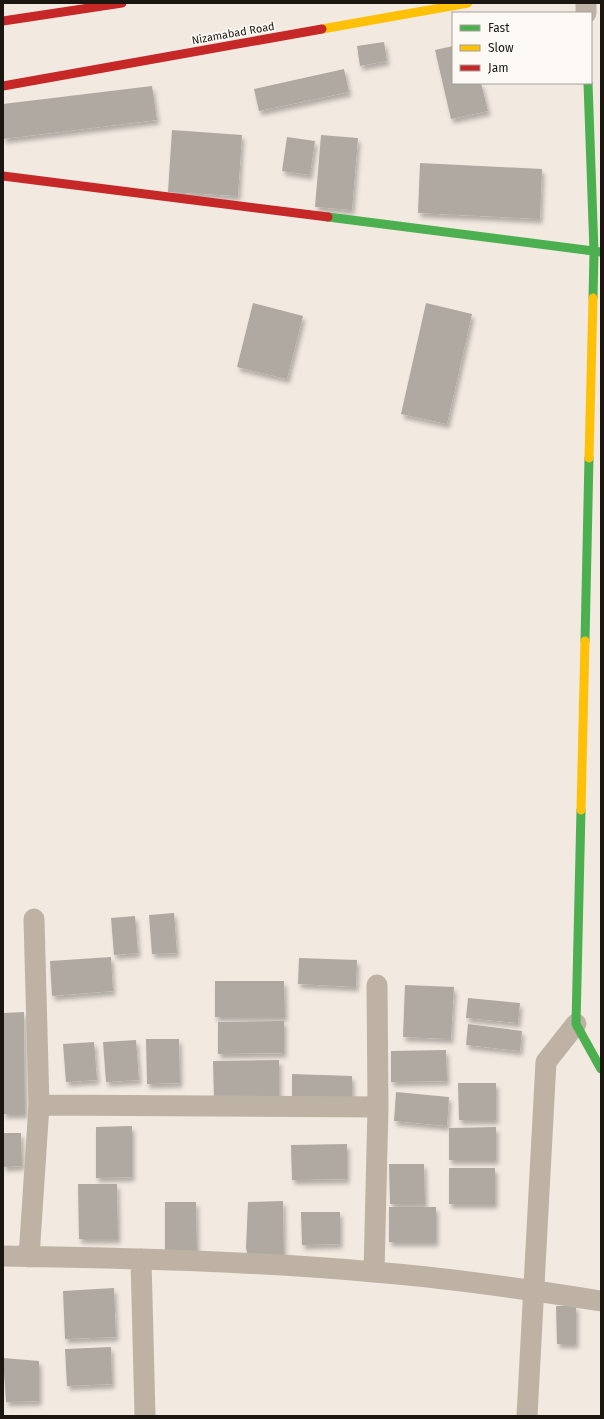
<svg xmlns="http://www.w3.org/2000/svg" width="604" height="1419" viewBox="0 0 604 1419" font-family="'Fira Sans',sans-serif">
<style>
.building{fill:#afa9a2;filter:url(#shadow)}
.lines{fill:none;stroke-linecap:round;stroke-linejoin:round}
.street{stroke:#beb2a4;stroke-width:21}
.fast{stroke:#4caf50;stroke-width:9}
.slow{stroke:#ffc107;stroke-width:9}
.jam{stroke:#c62828;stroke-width:9}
.labels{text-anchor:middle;stroke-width:3.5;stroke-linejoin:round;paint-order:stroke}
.street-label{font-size:11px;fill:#1b1610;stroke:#fdfaf6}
</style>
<defs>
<filter id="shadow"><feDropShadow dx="2.5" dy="4.5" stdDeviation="2" flood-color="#0004"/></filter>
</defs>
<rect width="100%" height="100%" fill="#f2eae1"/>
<path class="building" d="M384,42L387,61L360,66L357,46Z
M453,46V83H481L488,111L451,119L435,50Z
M344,69L349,92L259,111L254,89Z
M152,86L157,120L3,139V104Z
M172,130L242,135L238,196L168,192Z
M321,135L358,138L352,210L315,207Z
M287,137L315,141L310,175L282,171Z
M420,163L542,169L540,219L418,213Z
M253,303L303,316L287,379L237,367Z
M426,303L472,314L447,424L401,414Z
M174,913L177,953L152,954L149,915Z
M135,916L138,953L114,955L111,918Z
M111,957L113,991L52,996L50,961Z
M299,958L357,960L356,987L298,984Z
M215,981H284L285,1017H215Z
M405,985L454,987L451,1039L403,1037Z
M468,998L520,1003L518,1023L466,1018Z
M24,1012L25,1114H3V1013Z
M284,1021V1053L218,1054V1022Z
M468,1024L522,1031L520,1051L466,1045Z
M146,1039H179L180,1083L147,1084Z
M136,1040L139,1080L106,1082L103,1042Z
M94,1042L97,1080L66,1082L63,1044Z
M446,1050L447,1081L391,1082V1051Z
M279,1060V1098L214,1099L213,1061Z
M292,1074L352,1076V1101L292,1099Z
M458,1083H496V1120H459Z
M396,1092L449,1097L447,1126L394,1121Z
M132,1126V1177L96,1178V1127Z
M496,1127V1160H449V1128Z
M3,1133H21L22,1166L3,1167Z
M347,1144V1179L292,1180L291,1145Z
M389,1164H424L425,1204H390Z
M449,1168H495V1204H449Z
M78,1184H117L118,1239H79Z
M283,1201L284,1260L249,1261L246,1248L248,1202Z
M165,1202H196L197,1254H165Z
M389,1207H436V1242H389Z
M301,1212H340V1244L302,1245Z
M114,1288L116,1337L65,1339L63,1291Z
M556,1306H576V1344H557Z
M111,1347L112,1384L67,1386L65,1349Z
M3,1358L39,1361V1401L6,1402Z"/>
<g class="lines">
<path class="street" d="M586,3V13
M377,985L378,1107
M39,1105L378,1107L374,1272
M3,1256C126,1258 251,1261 374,1272C450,1278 526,1289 601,1301
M29,1257L39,1105L34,919
M141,1259L145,1416
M527,1416L546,1062L576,1024"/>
<path class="fast" d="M588,83L594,252L593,298
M328,217L601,252
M585,641L589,458
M581,810L576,1024L601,1069"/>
<path class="slow" d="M322,29L468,3
M589,458L593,298
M581,810L585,641"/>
<path class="jam" d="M3,21L122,3
M3,86L322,29
M3,176L328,217"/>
</g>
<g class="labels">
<g class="street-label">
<text transform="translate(233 33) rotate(-10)" y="4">Nizamabad Road</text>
</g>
</g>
<rect width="604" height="1419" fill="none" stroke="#1b1610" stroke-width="8"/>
<rect x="452" y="12" width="140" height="72" fill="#fdfaf6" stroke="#a39f9a"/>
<rect x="460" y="25" width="20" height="6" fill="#4caf50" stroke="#a39f9a"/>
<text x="488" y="32" font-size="12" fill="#1b1610">Fast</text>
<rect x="460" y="45" width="20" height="6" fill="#ffc107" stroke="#a39f9a"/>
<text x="488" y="52" font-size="12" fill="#1b1610">Slow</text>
<rect x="460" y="65" width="20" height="6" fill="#c62828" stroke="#a39f9a"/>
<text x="488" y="72" font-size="12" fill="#1b1610">Jam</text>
</svg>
